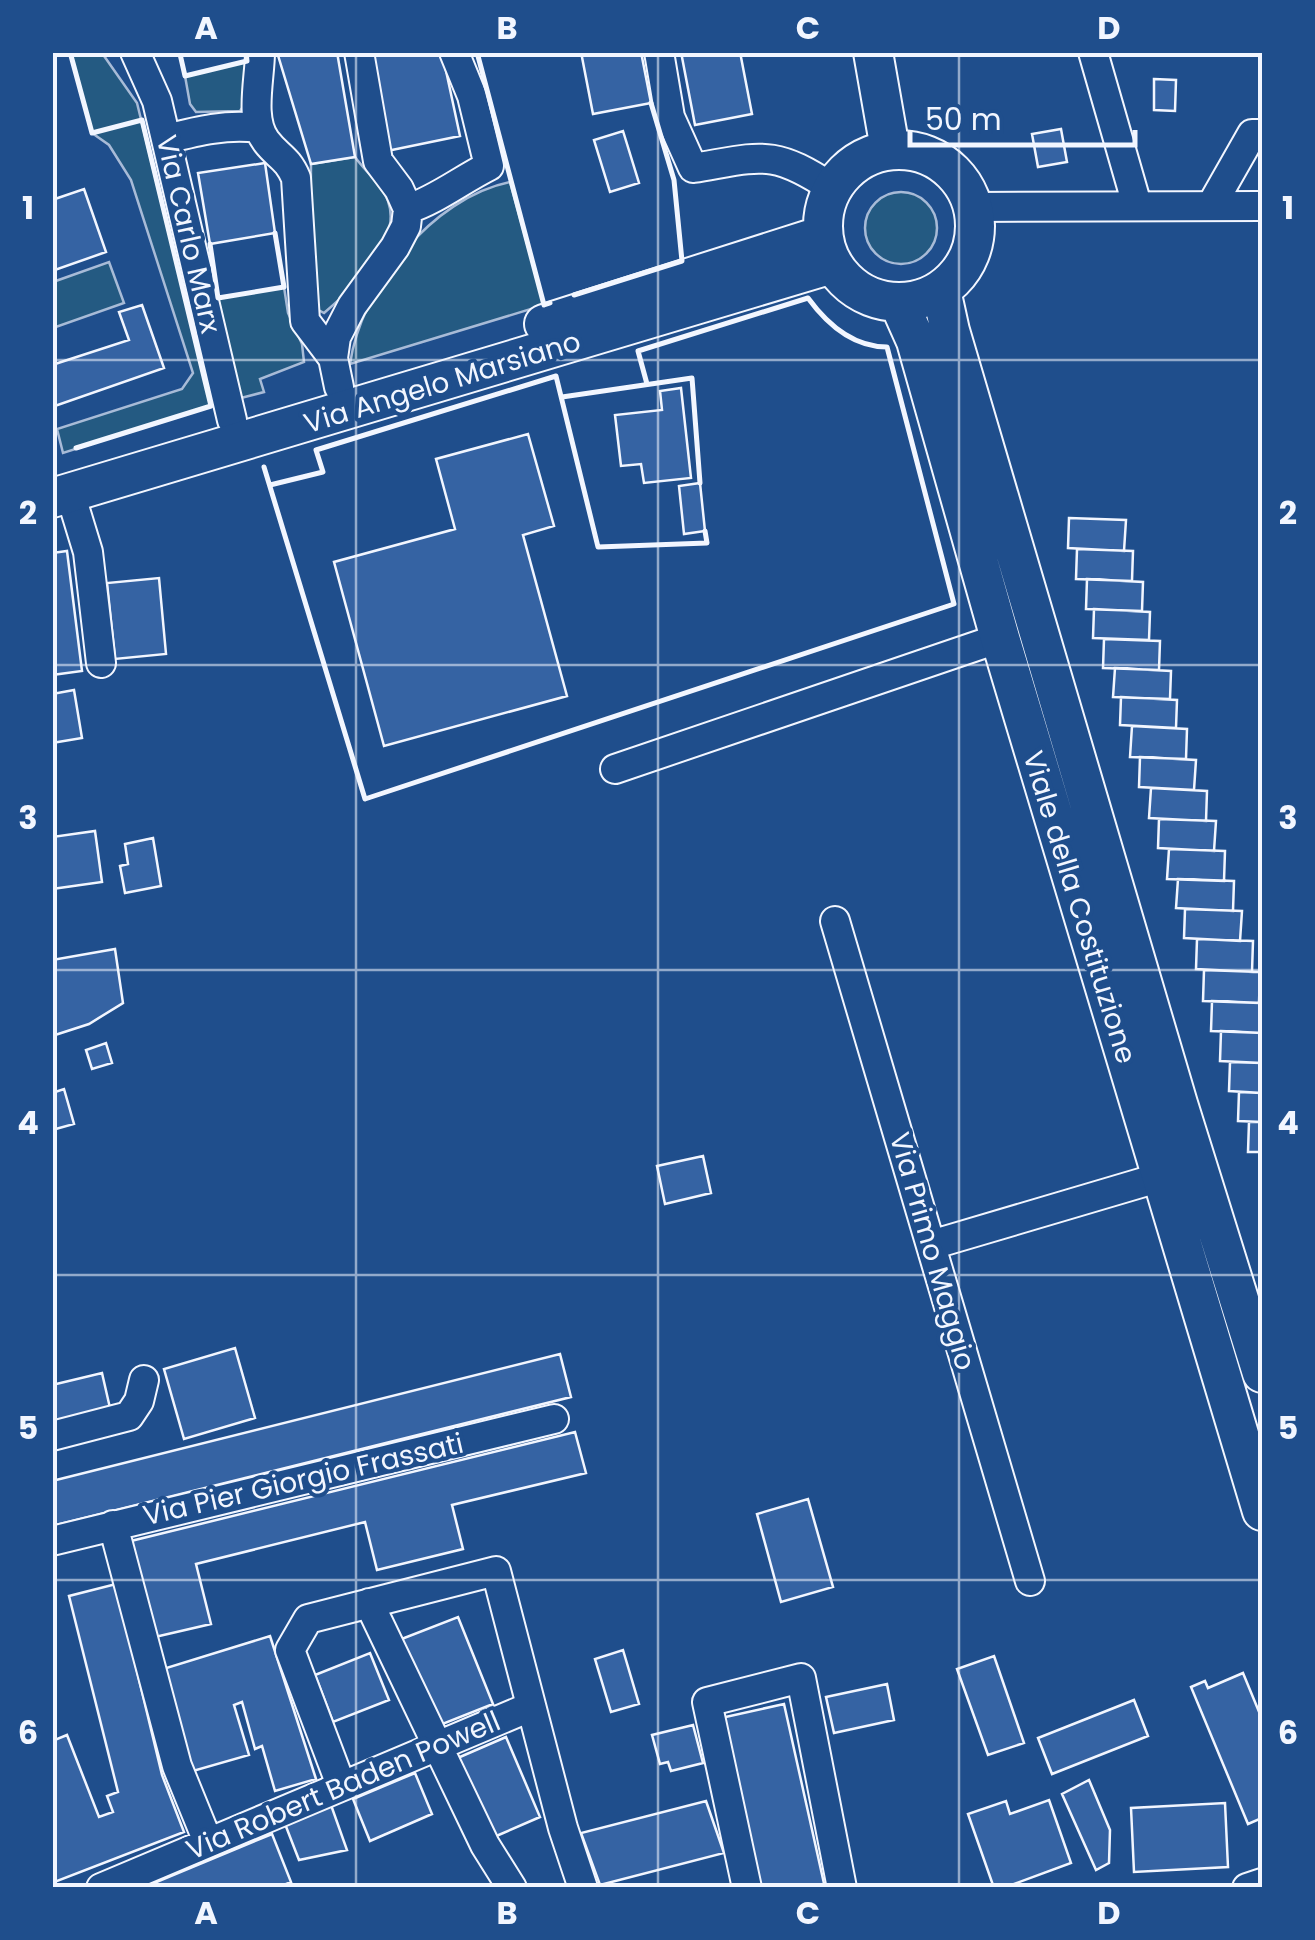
<svg xmlns="http://www.w3.org/2000/svg" width="1315" height="1940" viewBox="0 0 1315 1940" font-family="Poppins,sans-serif">
<style>
.green{fill:#245a82;stroke:#a8bbd7;stroke-width:2.5}
.building{fill:#3563a3;stroke:#f2f6ff;stroke-width:2.5}
.lines{fill:none;stroke-linecap:round;stroke-linejoin:round}
.street-casing{stroke:#f2f6ff;stroke-width:32}
.secondary-casing{stroke:#f2f6ff;stroke-width:42}
.street{stroke:#1f4e8c;stroke-width:28}
.secondary{stroke:#1f4e8c;stroke-width:38}
.wall{stroke:#f2f6ff;stroke-width:5}
.grid{fill:none;stroke:#f2f6ff;stroke-width:2.5;stroke-opacity:0.55}
.labels{text-anchor:middle;stroke-width:8;stroke-linejoin:round;paint-order:stroke}
.street-label{font-size:28px;fill:#f2f6ff;stroke:#1f4e8c}
.neatline{fill:none;stroke:#f2f6ff;stroke-width:4}
.grid-label{font-size:32px;text-anchor:middle;font-weight:bold;fill:#f2f6ff}
</style>
<rect width="100%" height="100%" fill="#1f4e8c"/>
<path class="green" d="M70,53H102L137,103L211,406L63,453L57,429L182,389L193,373L131,180L109,145L92,133Z
M247,61L249,98L240,111L196,112L190,104L185,76Z
M355,157C365,171 382,185 388,201C403,242 351,290 324,313L313,307L310,287L311,164Z
M510,182L544,305L350,364C361,287 432,198 510,182Z
M865 228a36 36 0 1 1 72 0a36 36 0 1 1-72 0Z
M109,262L124,303L53,328V282Z
M284,287L288,313L302,344L304,362L260,379L264,392L241,398L218,298Z"/>
<path class="building" d="M277,52H337L355,157L311,164Z
M367,52H442L460,136L387,151Z
M581,52H641L651,103L593,114Z
M681,52H740L752,114L695,125Z
M1154,79L1176,80L1175,111L1154,110Z
M1061,129L1067,162L1038,167L1032,134Z
M623,131L639,183L610,192L594,140Z
M265,163L275,233L210,244L198,173Z
M84,189L106,252L52,271V200Z
M142,305L164,368L52,407V365L129,340L119,312Z
M681,388L691,478L644,483L641,464L621,466L615,415L662,410L660,391Z
M528,434L554,526L523,535L567,696L384,746L334,562L455,529L436,459Z
M700,483L705,531L684,534L679,486Z
M1069,518L1126,520L1124,551L1068,548Z
M1077,549L1133,551L1132,581L1076,579Z
M67,551L82,671L52,675V553Z
M159,578L166,654L115,659L107,583Z
M1087,579L1143,582L1142,611L1086,609Z
M1094,609L1150,612L1149,640L1093,638Z
M1104,639L1160,641L1159,670L1103,668Z
M1115,668L1171,671L1170,699L1113,697Z
M74,690L82,738L52,743V694Z
M1121,697L1177,700L1176,728L1120,725Z
M1132,726L1187,729L1186,759L1130,757Z
M1140,757L1196,760L1194,790L1139,787Z
M1151,788L1207,791L1206,821L1149,818Z
M1159,819L1216,821L1214,851L1158,848Z
M95,831L102,882L52,889V837Z
M153,838L161,886L125,893L120,866L128,864L125,844Z
M1169,849L1225,851L1224,881L1167,879Z
M1178,879L1234,881L1233,911L1176,908Z
M1185,909L1242,911L1240,941L1184,938Z
M1197,939L1253,941L1252,972L1196,969Z
M115,949L123,1003L89,1024L52,1036V960Z
M1204,970L1260,972L1259,1003L1203,1001Z
M1212,1001L1262,1003V1033L1211,1031Z
M1221,1031L1262,1033V1063L1220,1061Z
M106,1043L112,1063L92,1069L86,1050Z
M1230,1062L1262,1063V1093L1229,1091Z
M64,1089L74,1124L52,1130V1093Z
M1239,1092L1262,1093V1122L1238,1121Z
M1249,1122H1262V1152H1248Z
M703,1156L711,1193L665,1204L657,1166Z
M235,1348L255,1418L184,1439L164,1369Z
M560,1354L571,1397L52,1526V1481Z
M102,1373L110,1408L52,1422V1385Z
M575,1432L586,1473L452,1505L463,1549L377,1570L365,1522L196,1564L211,1624L155,1637L131,1541Z
M808,1499L833,1587L781,1602L757,1514Z
M116,1584L162,1775L184,1832L52,1883V1741L67,1735L99,1817L113,1812L107,1796L118,1792L69,1596Z
M458,1617L493,1704L435,1727L399,1640Z
M270,1636L316,1779L275,1791L262,1746L255,1749L242,1702L234,1705L249,1755L193,1771L163,1669Z
M623,1650L639,1704L611,1712L595,1659Z
M370,1653L389,1700L333,1722L315,1675Z
M994,1656L1024,1743L988,1755L957,1669Z
M1243,1673L1262,1719V1818L1248,1824L1191,1687L1205,1681L1208,1688Z
M887,1684L894,1720L834,1733L826,1697Z
M1134,1700L1148,1736L1052,1774L1038,1738Z
M784,1704L825,1888H759L721,1718Z
M693,1725L703,1763L671,1771L668,1762L660,1764L652,1735Z
M506,1737L540,1817L494,1837L478,1798L471,1801L453,1760Z
M415,1773L432,1814L370,1841L353,1799Z
M1089,1780L1110,1830L1109,1863L1096,1870L1062,1794Z
M1049,1800L1071,1863L1003,1888H994L968,1814L1006,1801L1010,1814Z
M706,1801L724,1853L600,1885L581,1833Z
M1225,1803L1228,1867L1134,1872L1131,1808Z
M331,1805L347,1850L299,1860L285,1824Z
M272,1834L291,1882L277,1888H142Z"/>
<g class="lines">
<g class="street-casing">
<path id="street" d="M135,52L157,101L232,420
M260,52C260,79 249,119 266,141C278,157 287,157 296,178L305,321L333,358
M659,52L670,117L693,168C761,157 772,148 832,188
M1093,52L1137,205
M166,139C198,131 225,124 259,128
M1211,206L1252,134H1262
M974,207L1262,206
M408,209C436,200 461,180 489,166L472,96L454,52
M339,387L333,358L336,337L352,306L395,247L406,226L408,209L399,189L378,161L359,52
M70,493L88,552L101,663
M615,769L1000,638
M835,921L1030,1581
M931,1245L1161,1177
M52,1436L129,1416L139,1401L144,1380
M113,1525L177,1766L208,1842
M52,1541L554,1419
M369,1603L485,1845L512,1888
M341,1785L290,1650L308,1619L496,1571L563,1828L583,1888
M101,1888L530,1707
M747,1888L707,1702L801,1678L842,1888
M1247,1888L1262,1883"/>
</g>
<g class="secondary-casing">
<path id="secondary" d="M873,52L890,149
M823 226a76 76 0 1 1 152 0a76 76 0 1 1-152 0Z
M941,290L950,331L1178,1104L1262,1373
M899,303L916,341L1000,638L1262,1511
M544,324L823,235
M52,498L832,264"/>
</g>
<use href="#street" class="street"/>
<use href="#secondary" class="secondary"/>
<path class="wall" d="M70,52L92,133L142,120L211,406L76,448
M180,54L185,76L247,61L246,52
M478,56L544,305L550,303
M210,244L218,298L284,287L275,233
M574,295L682,261L674,180L651,103
M562,397L692,378L700,483
M264,467L365,799L954,604L887,347C853,347 827,324 808,298L638,351L647,384
M270,485L323,472L316,450L556,376L598,547L707,543L705,531"/>
</g>
<path class="grid" d="M356,52V1888M658,52V1888M959,52V1888M52,360H1262M52,665H1262M52,970H1262M52,1275H1262M52,1580H1262"/>
<g class="labels">
<g class="street-label">
<text transform="translate(189 234) rotate(77)" y="10">Via Carlo Marx</text>
<text transform="translate(442 382) rotate(-17)" y="10">Via Angelo Marsiano</text>
<text transform="translate(1080 907) rotate(73)" y="10">Viale della Costituzione</text>
<text transform="translate(933 1251) rotate(74)" y="10">Via Primo Maggio</text>
<text transform="translate(303 1479) rotate(-13)" y="10">Via Pier Giorgio Frassati</text>
<text transform="translate(343 1785) rotate(-23)" y="10">Via Robert Baden Powell</text>
</g>
</g>
<rect width="1315" height="1940" fill="none" stroke="#1f4e8c" stroke-width="110"/>
<path d="M910 130v15h225v-15" fill="none" stroke="#f2f6ff" stroke-width="5"/>
<text x="925" y="130" font-size="30" fill="#f2f6ff" stroke="#1f4e8c" stroke-width="8" paint-order="stroke">50 m</text>
<rect x="55" y="55" width="1205" height="1830" class="neatline"/>
<g class="grid-label">
<text x="206" y="39">A</text>
<text x="507" y="39">B</text>
<text x="808" y="39">C</text>
<text x="1109" y="39">D</text>
<text x="28" y="219">1</text>
<text x="1288" y="219">1</text>
<text x="28" y="524">2</text>
<text x="1288" y="524">2</text>
<text x="28" y="829">3</text>
<text x="1288" y="829">3</text>
<text x="28" y="1134">4</text>
<text x="1288" y="1134">4</text>
<text x="28" y="1439">5</text>
<text x="1288" y="1439">5</text>
<text x="28" y="1744">6</text>
<text x="1288" y="1744">6</text>
<text x="206" y="1924">A</text>
<text x="507" y="1924">B</text>
<text x="808" y="1924">C</text>
<text x="1109" y="1924">D</text>
</g>
</svg>
